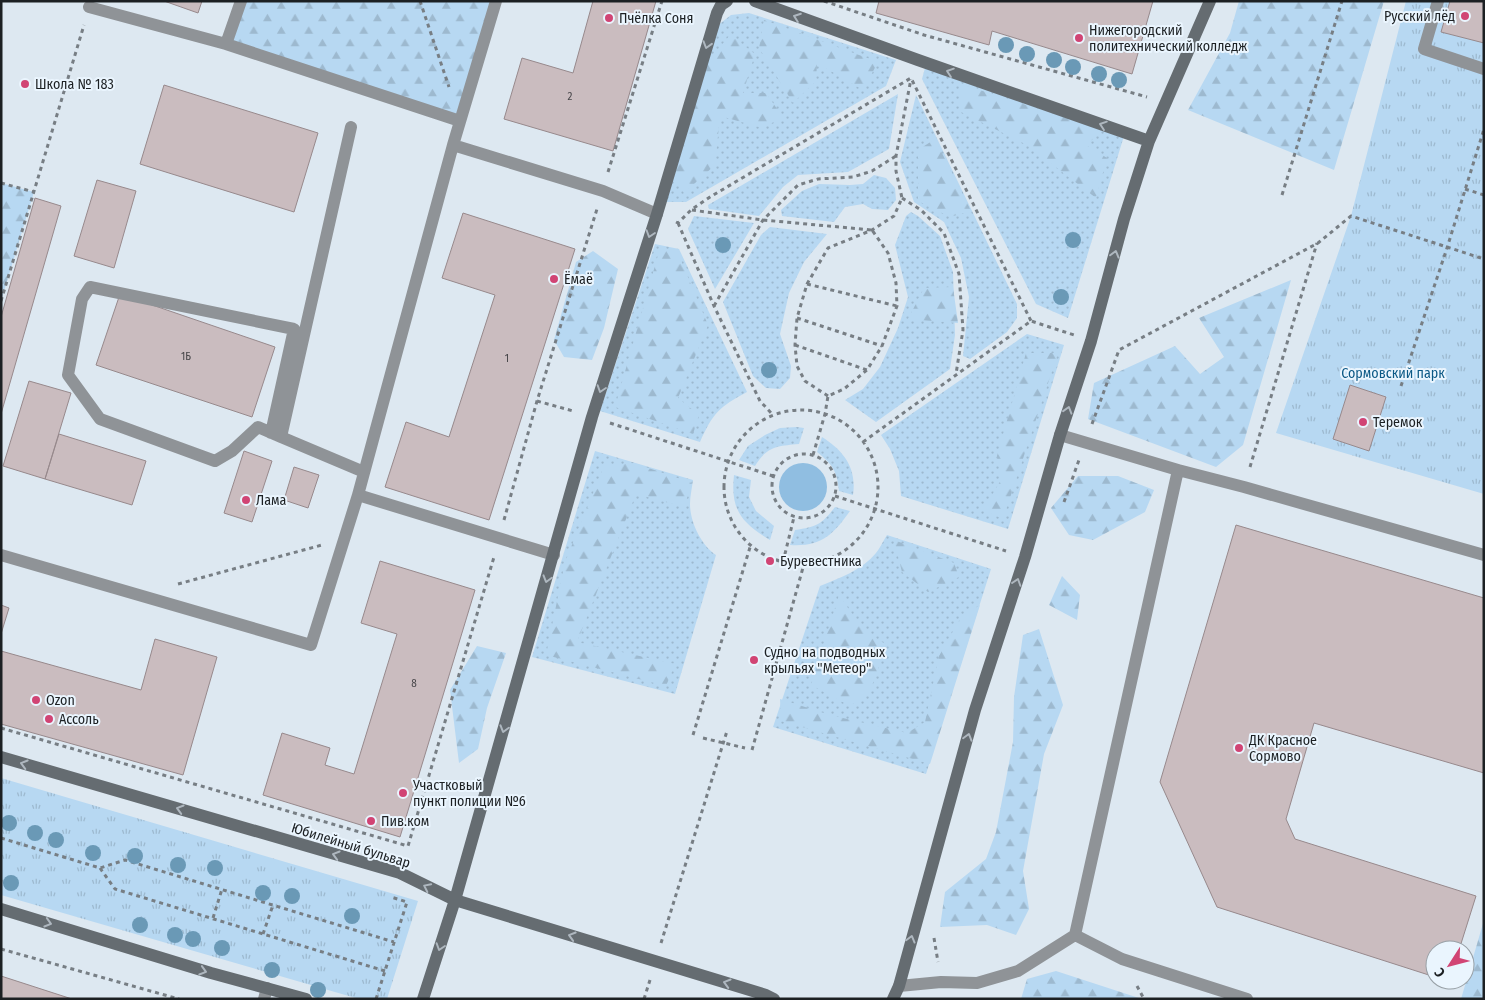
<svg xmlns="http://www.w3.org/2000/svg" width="1485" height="1000" viewBox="0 0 1485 1000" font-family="'Fira Sans Condensed',sans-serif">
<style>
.grass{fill:url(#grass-dots)}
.forest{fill:url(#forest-firs)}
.park{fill:url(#park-tufts)}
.water{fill:#90bee1}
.building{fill:#cabcbf;stroke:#97898c}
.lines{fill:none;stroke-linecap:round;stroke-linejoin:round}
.path{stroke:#777e84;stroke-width:3;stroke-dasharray:4 4;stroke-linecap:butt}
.lane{stroke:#8f9397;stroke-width:12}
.secondary{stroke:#656c71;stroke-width:12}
.tree{fill:#6a99b6}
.oneway{stroke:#aeb7bf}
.poi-dot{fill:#d14474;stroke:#eaf5fe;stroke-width:2}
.labels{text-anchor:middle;stroke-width:4;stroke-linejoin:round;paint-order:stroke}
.number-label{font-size:11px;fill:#48474a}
.poi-label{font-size:14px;fill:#1c2023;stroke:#eaf5fe;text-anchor:start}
.park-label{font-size:14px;fill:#0c5986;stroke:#eaf5fe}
.street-label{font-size:14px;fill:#1c2023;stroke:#eaf5fe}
</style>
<defs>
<pattern id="grass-dots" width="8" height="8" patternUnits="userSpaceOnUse" patternTransform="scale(1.25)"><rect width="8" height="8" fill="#b7d8f2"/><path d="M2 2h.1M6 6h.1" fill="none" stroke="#9db9cf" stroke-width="1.8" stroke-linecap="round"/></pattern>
<pattern id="forest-firs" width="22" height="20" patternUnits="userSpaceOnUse" patternTransform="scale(1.25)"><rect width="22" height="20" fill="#b7d8f2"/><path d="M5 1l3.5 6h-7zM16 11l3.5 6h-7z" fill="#9db9cf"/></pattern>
<pattern id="park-tufts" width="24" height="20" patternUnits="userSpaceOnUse" patternTransform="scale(1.25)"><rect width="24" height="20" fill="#b7d8f2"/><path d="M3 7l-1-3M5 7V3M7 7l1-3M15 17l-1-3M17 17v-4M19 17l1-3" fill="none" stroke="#9db9cf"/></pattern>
</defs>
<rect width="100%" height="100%" fill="#dde8f1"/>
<path class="grass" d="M749,13L896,60L886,86L686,202H666L717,26L731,15Z
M925,68L1124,136L1068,318L1036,304L922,79Z
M898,94L889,149L848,172L798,175L783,187L759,216L709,209L708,205Z
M916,95L1017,304V318L1007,332L970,359L963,356L969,297L961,258L944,222L914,202L900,162Z
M874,175L886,178L895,188L896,200L888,210L872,209L863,204L845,207L834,222L782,216L781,210L802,191L819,184L850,185L863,184Z
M911,212L918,216L940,236L953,272L955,335L950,369L876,422L845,400L863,389L880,367L898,328L908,297L895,245L906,216Z
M694,216L754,223L715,289L688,229Z
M770,227L827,234L804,262L789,293L780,334L791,366L790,378L780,389L766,388L753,376L723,302L761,235Z
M655,244L679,249L747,392C719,407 713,413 700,442L600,411Z
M1027,334L1064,345L1008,529L901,496L899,471L890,449L881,435Z
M797,427L804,428L799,444C778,446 767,446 755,466L739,460L748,446L765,435L780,428Z
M822,437C844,451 857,468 853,495L839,491C837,471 833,465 817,452Z
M595,451L693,480C692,488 690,496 690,504C690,522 701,545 716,555L675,694L532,657Z
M734,475L751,480L749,497L756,511L774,526L770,540C742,523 730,510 734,475Z
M835,507L850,511C833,535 821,547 790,545L795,530C817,527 822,524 835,507Z
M887,535L991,569L926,774L773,727L820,586C840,578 862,570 876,553C880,548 883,541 887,535Z"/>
<path class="forest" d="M241,1H496L460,121L226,44Z
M1239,1H1384L1334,170L1188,110L1230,33Z
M764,20L878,62L863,90L817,63L816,81L793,103L759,48Z
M730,35L755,54L743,93H766L784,119L759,127L720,116L715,165L684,193L674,177L696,76Z
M961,84L1103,130L1086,145L1107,158L1096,198L1027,145L959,111Z
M935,139L971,211L950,217L918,201V150Z
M1,183L34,192L1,301Z
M660,248L677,251L708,325L678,398L699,415L693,434L615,407Z
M593,251L618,269L604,328L592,360L564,357L554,340L576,262Z
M1291,280L1243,445L1216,467L1088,419L1094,383L1175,346L1200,374L1224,357L1199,318Z
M953,287L958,323L908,319L924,288Z
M1026,353H1058L1003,519L983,510L1001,480L997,456Z
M634,463L692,483L684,507L636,494L577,642L675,664L666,686L546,655L565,562L604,466Z
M1078,476H1118L1154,490L1145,512L1093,540L1069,535L1051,508Z
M894,540L954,563L959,577L928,592L902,572Z
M1062,576L1080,595L1077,620L1049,605Z
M839,595L864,631L887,645L870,691L850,706L811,685Z
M980,605L930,764L781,721L780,699L830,715L907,733L925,722L939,656L961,617Z
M1039,629L1063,705L1044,754L1023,871L1029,909L1016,935L987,925L940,927L945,892L986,859L996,832L1013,742L1014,697L1023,635Z
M477,646L506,653L487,708L478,749L459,763L450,690Z
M1484,920V999H1461Z
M1056,971L1142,999H1021L1027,979Z"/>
<path class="park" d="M1406,1H1484V494L1276,433L1351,216Z
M1,778L418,901L387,999H359L1,895Z"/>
<path class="water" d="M779 487a24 24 0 1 1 48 0a24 24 0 1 1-48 0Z"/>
<path class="building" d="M164,1H202L198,13Z
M593,1H656L613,151L504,119L522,58L573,73Z
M879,1H1153L1132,74L992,31L989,45L876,13Z
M1450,1H1484V43L1441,32Z
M164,85L318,133L294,212L140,164Z
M97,180L136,191L114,268L74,256Z
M35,198L61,206L1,414V317Z
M463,213L575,249L489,520L385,487L406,422L449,437L495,295L442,278Z
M120,294L275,347L252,417L96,365Z
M29,381L71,393L45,479L3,466Z
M1350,385L1386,397L1369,451L1333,439Z
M59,434L146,461L132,505L45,479Z
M244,451L272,461L252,522L224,513Z
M294,467L319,475L308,508L284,500Z
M1236,525L1484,598V773L1314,723L1286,819L1295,839L1476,896L1459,950H1435V977L1217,907L1160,782Z
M380,561L475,590L400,837L263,795L282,733L330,748L325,765L354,774L397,634L361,623Z
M1,605L9,608L1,634Z
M155,639L217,657L183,775L1,724V651L141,690Z
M1,976L72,999H1Z"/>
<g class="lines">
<path class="path" d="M420,1L449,87
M824,1L924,35L1147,97
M608,172L662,1
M1,183L34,192
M1465,189L1484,195
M1282,195L1342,1
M902,198L921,210L944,233L959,274L963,330L956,374
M692,210L763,220L872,230
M676,222L678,223L691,210L710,197L911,78L1031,321
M678,223L714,306L760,401L773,415
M807,284L897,306
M1,301L84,25
M714,306L763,220L798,185L818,179L853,177L872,171L896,156
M797,318L882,346
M795,345L867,370
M1401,386L1447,248L1484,129
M828,396L805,381L797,366L795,345L797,318L807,284L828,248L872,230L894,216L902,198L896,171V156L911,79
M537,401L573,411
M724 487a77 77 0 1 1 154 0a77 77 0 1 1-154 0Z
M610,423L773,476
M1092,424L1119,350L1318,243L1351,216L1484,259
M863,442L1031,321L1074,335
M772 486a32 32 0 1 1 64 0a32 32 0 1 1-64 0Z
M813,455L825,414L828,396L844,389L867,370L882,346L897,306L896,283L888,253L872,230
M1250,467L1317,243
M835,496L1006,551
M1064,502L1079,460
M504,520L537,401L597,209
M783,562L794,517
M178,584L322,545
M1,728L408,846L494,557
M693,735L751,544
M703,738L745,748
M752,750L804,564
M1,838L100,868L125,860L394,942
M100,868L115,889L385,971
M213,918L222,889
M263,934L273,905
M934,938L938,962
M661,943L727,731
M1,949L179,999
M1137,986L1144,999
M376,999L407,902L391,897
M644,999L650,980"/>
<path class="lane" d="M1438,1L1424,49L1484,69
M89,7L226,44L460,121
M226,44L241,1
M351,127L281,437L364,472
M453,145L603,191L657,214
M271,433L294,329L90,287L82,299L68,375L100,419L215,461L232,451L258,427L281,437
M1178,470L1244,487L1484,555
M358,495L453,145L496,1
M1,555L311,645L358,495L554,555
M1075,935L1122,959L1247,999
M899,986L941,982L977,983L1018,971L1075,935L1178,470L1060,435
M264,999L267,988"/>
<path class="secondary" d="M755,1L918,60L1149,141
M1,757L400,873L455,900L766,995L774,999
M1,909L211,973L306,999
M423,999L455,900L592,417L657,214L717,13L721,5L727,1
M893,999L899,986L975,710L1025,557L1060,435L1091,341L1124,219L1149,141L1210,1"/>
</g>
<g class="tree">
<circle cx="1006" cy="45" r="8"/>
<circle cx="1027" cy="54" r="8"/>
<circle cx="1054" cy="60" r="8"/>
<circle cx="1073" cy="67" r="8"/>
<circle cx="1099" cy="74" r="8"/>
<circle cx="1119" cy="80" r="8"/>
<circle cx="1073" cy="240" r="8"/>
<circle cx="723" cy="245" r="8"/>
<circle cx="1061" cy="297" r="8"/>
<circle cx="769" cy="370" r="8"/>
<circle cx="9" cy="823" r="8"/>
<circle cx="35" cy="833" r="8"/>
<circle cx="56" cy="840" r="8"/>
<circle cx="93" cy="853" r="8"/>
<circle cx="135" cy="856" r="8"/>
<circle cx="178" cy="865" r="8"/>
<circle cx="215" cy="868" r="8"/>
<circle cx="11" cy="883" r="8"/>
<circle cx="263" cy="893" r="8"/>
<circle cx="292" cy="896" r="8"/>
<circle cx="352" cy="916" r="8"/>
<circle cx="140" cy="925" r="8"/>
<circle cx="175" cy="935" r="8"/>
<circle cx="193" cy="939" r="8"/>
<circle cx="222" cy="948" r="8"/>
<circle cx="272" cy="970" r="8"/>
<circle cx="318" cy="990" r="8"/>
</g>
<defs><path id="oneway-chevron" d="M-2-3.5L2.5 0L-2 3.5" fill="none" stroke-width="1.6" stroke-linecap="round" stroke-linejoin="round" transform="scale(1.25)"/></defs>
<g class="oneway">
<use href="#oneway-chevron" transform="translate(797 17) rotate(-160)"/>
<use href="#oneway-chevron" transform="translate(707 45) rotate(107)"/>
<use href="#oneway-chevron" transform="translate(950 72) rotate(-161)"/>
<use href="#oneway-chevron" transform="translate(1103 125) rotate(-161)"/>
<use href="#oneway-chevron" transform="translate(650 234) rotate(108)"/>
<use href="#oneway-chevron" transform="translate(1115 254) rotate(-75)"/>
<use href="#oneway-chevron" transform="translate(601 389) rotate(108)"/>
<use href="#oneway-chevron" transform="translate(1068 410) rotate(-73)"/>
<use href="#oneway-chevron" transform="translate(547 579) rotate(106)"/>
<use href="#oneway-chevron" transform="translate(1017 582) rotate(-72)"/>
<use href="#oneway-chevron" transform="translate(504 729) rotate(106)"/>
<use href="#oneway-chevron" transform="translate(968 737) rotate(-74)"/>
<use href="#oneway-chevron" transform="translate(24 764) rotate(-164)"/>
<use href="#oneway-chevron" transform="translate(180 809) rotate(-164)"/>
<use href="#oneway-chevron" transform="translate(336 855) rotate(-164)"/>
<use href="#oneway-chevron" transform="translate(427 887) rotate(-154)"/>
<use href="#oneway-chevron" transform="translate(48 923) rotate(17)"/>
<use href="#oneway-chevron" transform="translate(572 936) rotate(-163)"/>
<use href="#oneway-chevron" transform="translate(911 939) rotate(-75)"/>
<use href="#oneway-chevron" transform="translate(440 947) rotate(108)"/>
<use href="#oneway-chevron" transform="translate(203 971) rotate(17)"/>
<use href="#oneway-chevron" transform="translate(727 983) rotate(-164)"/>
</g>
<g class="poi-dot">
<circle cx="1465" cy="16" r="5"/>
<circle cx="609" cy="18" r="5"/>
<circle cx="1079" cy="38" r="5"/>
<circle cx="25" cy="84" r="5"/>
<circle cx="554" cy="279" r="5"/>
<circle cx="1363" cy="422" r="5"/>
<circle cx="246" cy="500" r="5"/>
<circle cx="770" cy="561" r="5"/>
<circle cx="754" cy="660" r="5"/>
<circle cx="36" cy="700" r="5"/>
<circle cx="49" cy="719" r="5"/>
<circle cx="1239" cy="748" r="5"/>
<circle cx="403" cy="793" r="5"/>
<circle cx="371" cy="821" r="5"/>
</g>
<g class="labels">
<g class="number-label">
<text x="570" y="100">2</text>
<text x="186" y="360">1Б</text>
<text x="507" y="362">1</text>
<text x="414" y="687">8</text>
</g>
<g class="poi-label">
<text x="1455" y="21" text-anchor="end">Русский лёд</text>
<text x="619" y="23">Пчёлка Соня</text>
<text x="1089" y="35">Нижегородский<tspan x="1089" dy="16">политехнический колледж</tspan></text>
<text x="35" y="89">Школа № 183</text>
<text x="564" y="284">Ёмаё</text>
<text x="1373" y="427">Теремок</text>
<text x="256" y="505">Лама</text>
<text x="780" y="566">Буревестника</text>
<text x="764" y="657">Судно на подводных<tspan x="764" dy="16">крыльях "Метеор"</tspan></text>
<text x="46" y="705">Ozon</text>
<text x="59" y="724">Ассоль</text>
<text x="1249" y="745">ДК Красное<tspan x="1249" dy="16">Сормово</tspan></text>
<text x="413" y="790">Участковый<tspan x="413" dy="16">пункт полиции №6</tspan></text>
<text x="381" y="826">Пив.ком</text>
</g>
<g class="park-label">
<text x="1393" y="378">Сормовский парк</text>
</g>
<g class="street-label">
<text transform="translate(351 845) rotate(17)" y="5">Юбилейный бульвар</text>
</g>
</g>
<rect width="1485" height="1000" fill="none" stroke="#1c2023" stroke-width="5"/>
<g transform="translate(1450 965) rotate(234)"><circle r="24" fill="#eaf5fe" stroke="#98a0a6"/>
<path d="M0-4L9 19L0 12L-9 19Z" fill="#d14474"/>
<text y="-8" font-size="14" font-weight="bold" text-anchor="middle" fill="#1c2023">С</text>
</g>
</svg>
